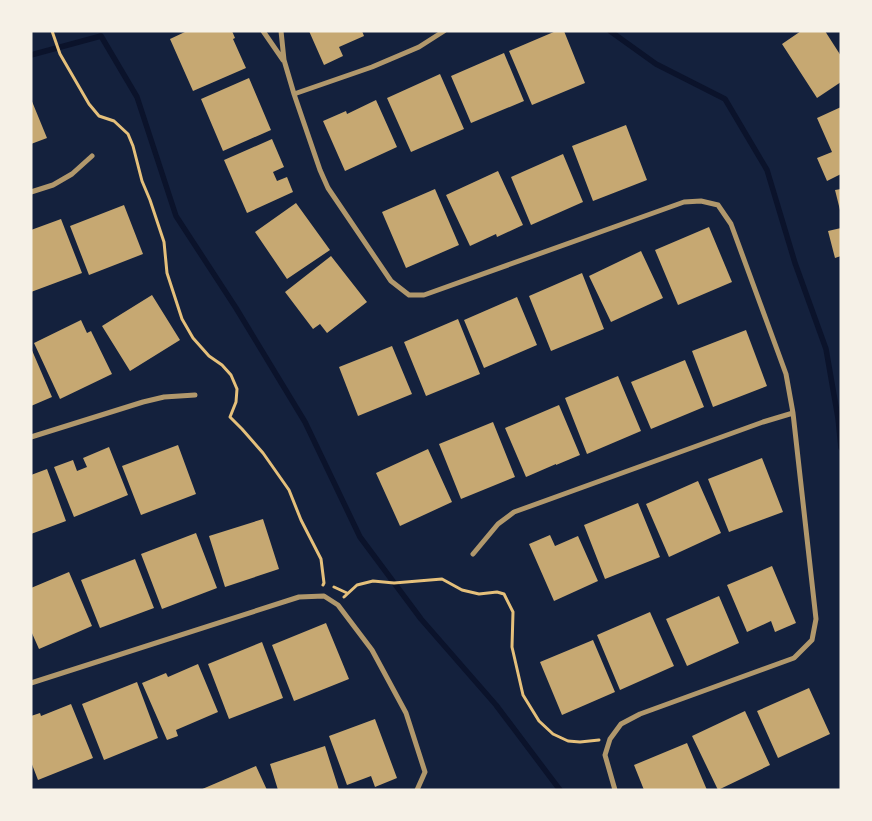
<svg xmlns="http://www.w3.org/2000/svg" width="872" height="821" viewBox="0 0 872 821" font-family="Commissioner,sans-serif">
<style>
.lines{fill:none;stroke-linecap:round;stroke-linejoin:round}
.stream{stroke:#0b132b;stroke-width:5.5}
.building{fill:#c6a872}
.path{stroke:#e5c07b;stroke-width:3}
.minor{stroke:#b1986c;stroke-width:5}
</style>
<rect width="100%" height="100%" fill="#14213d"/>
<g class="lines">
<path class="stream" d="M610,31L656,64L725,99L767,170L795,263L826,349L838,418L841,448
M31,55L101,36L137,97L176,216L236,308L305,422L360,537L421,619L496,705L560,790"/>
</g>
<path class="building" d="M187,31H232L235,38L233,39L246,68L193,91L170,39Z
M309,31H362L364,36L339,47L343,56L324,65Z
M556,31H564L585,83L532,105L509,51Z
M801,31H825L841,56V82L817,98L782,44Z
M504,53L524,101L471,123L451,76Z
M440,74L464,129L411,152L387,98Z
M249,78L271,130L223,151L201,99Z
M31,99L47,138L31,144Z
M376,100L397,147L345,171L323,121L346,111L347,114Z
M841,107V174L827,181L817,158L832,152L817,118Z
M626,125L647,180L593,201L572,146Z
M272,139L284,167L273,172L277,181L287,177L293,192L247,213L224,160Z
M563,154L583,202L531,225L511,177Z
M498,171L523,225L497,237L496,234L470,246L446,195Z
M435,189L459,245L406,268L382,212Z
M841,189V210H840L835,190Z
M296,203L330,250L287,279L255,232Z
M124,205L143,254L89,275L70,226Z
M61,219L82,273L31,292V230Z
M709,227L732,282L678,305L655,250Z
M841,228V256L835,258L828,231Z
M641,251L663,298L611,322L589,276Z
M331,256L367,302L327,333L320,324L313,329L285,292Z
M582,273L604,329L551,351L529,296Z
M152,295L180,340L130,371L102,326Z
M517,297L537,345L484,368L464,320Z
M458,319L480,374L426,396L404,342Z
M81,320L87,333L91,331L112,374L60,399L34,343Z
M746,330L767,386L713,407L692,351Z
M392,346L412,394L358,416L339,367Z
M31,348L52,397L31,406Z
M685,360L704,407L651,429L631,382Z
M618,376L641,431L587,454L565,398Z
M559,405L580,455L556,465V464L526,477L505,428Z
M493,422L515,477L461,499L439,444Z
M178,445L196,494L141,515L122,466Z
M109,447L128,495L74,517L54,467L73,460L77,471L87,467L83,458Z
M428,449L452,502L400,526L376,473Z
M762,458L783,512L729,532L708,479Z
M47,469L66,521L31,534V475Z
M698,481L721,533L669,557L646,504Z
M638,503L660,557L605,579L584,525Z
M263,519L279,569L225,587L209,536Z
M196,533L217,588L162,609L141,554Z
M550,535L555,546L578,536L598,581L554,601L529,544Z
M135,559L154,608L100,628L81,580Z
M772,566L796,623L775,632L771,621L747,632L727,585Z
M69,572L92,626L39,649L31,631V588Z
M719,596L739,643L687,666L666,619Z
M650,612L674,666L620,690L597,635Z
M326,623L349,679L294,701L272,645Z
M593,640L615,692L562,715L540,662Z
M262,642L283,698L229,719L208,664Z
M198,664L218,712L176,730L178,736L167,740L142,683L166,673L168,677Z
M137,682L158,738L104,760L82,704Z
M809,688L830,734L778,758L757,711Z
M71,704L93,758L38,780L31,762V716L40,713L41,716Z
M745,711L770,765L718,790L692,736Z
M375,719L397,778L375,787L371,776L347,785L329,736Z
M687,743L707,790H644L634,765Z
M325,746L339,790H278L270,764Z
M256,766L267,790H200Z"/>
<g class="lines">
<path class="path" d="M52,31L60,54L89,104L99,116L114,121L128,134L133,146L142,181L150,200L164,242L167,273L182,319L193,338L209,356L222,365L231,375L237,389L236,402L230,417L242,429L263,453L289,490L301,520L321,559L324,583L323,585
M334,587L347,593
M344,597L357,585L373,581L394,583L442,579L462,590L479,594L497,592L504,594L513,612L512,647L523,695L539,721L553,734L568,741L580,742L599,740"/>
<path class="minor" d="M263,31L283,60
M281,31L284,60L294,94L320,170L328,188L391,281L409,295H424L684,202L701,201L718,205L731,224L786,374L793,413L816,619L812,640L794,658L640,714L621,724L610,739L605,755L615,790
M294,94L372,67L419,47L444,31
M31,192L53,185L72,174L92,156
M31,437L143,402L164,397L195,395
M473,554L498,524L514,512L763,422L793,413
M31,683L299,597L324,596L338,605L372,650L406,713L425,772L417,790"/>
</g>
<rect width="872" height="821" fill="none" stroke="#f6f1e7" stroke-width="65"/>
</svg>
